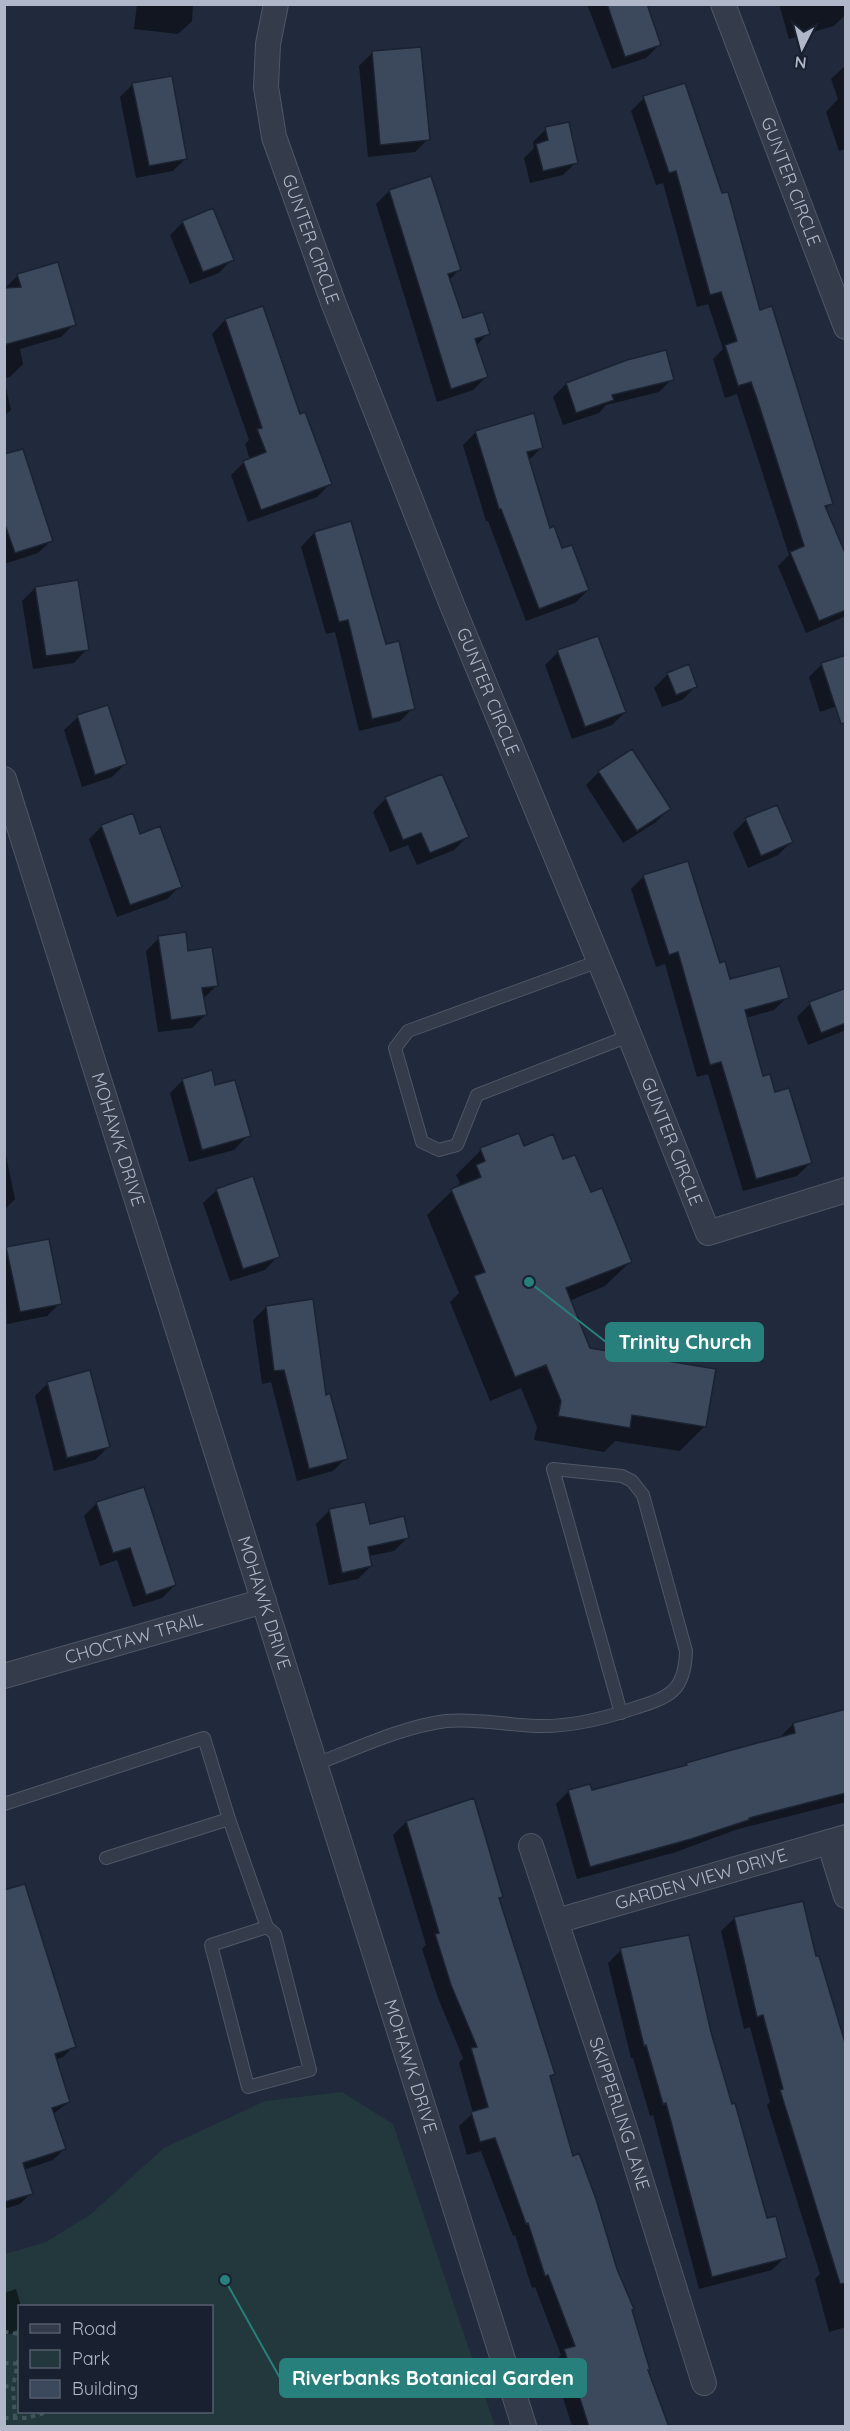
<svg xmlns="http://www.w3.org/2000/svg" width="850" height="2431" viewBox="0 0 850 2431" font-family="Quicksand,sans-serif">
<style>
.green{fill:#22383d;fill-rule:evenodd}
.shadow{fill:#0007}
.building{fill:#3c485b;stroke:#1b2332;stroke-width:1.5}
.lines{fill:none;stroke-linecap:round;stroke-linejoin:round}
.service-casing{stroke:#4f5766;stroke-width:14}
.minor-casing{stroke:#4f5766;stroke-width:26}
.path{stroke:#40555a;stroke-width:4;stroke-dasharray:4.5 4.5;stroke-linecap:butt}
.service{stroke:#343c4c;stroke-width:12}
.minor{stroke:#343c4c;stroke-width:24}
.labels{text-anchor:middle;stroke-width:4.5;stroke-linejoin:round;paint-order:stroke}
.street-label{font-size:18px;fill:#afb7c8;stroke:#192130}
.leader{fill:none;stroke:#27807c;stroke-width:2}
.callout-dot{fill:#27807c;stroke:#192130;stroke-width:2}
.callout{fill:#27807c;stroke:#27807c;stroke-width:2}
.callout-label{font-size:20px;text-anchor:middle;font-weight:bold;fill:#fff}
</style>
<rect width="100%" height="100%" fill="#202a3c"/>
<path class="green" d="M342,2092L393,2124L495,2426H5V2254L46,2242L91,2214L164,2148L265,2101ZM20,2306H212V2412H20Z"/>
<path class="shadow" d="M137,4H193L192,21L178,34L134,29Z
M587,4H646L659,45L646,58L612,69Z
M779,4H844L846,14L834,26L789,39Z
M372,53L428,139L415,152L368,157L359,66Z
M846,65V149L839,151L826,112L838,99L831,79Z
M133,84L186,158L173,171L136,178L120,97Z
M644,98L831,503L825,510L846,559V616L806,633L778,566L789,555L737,394L725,398L713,359L723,349L708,304L697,307L663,183L656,185L631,111Z
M546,129L576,162L563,175L530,183L524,158L534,148L533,142Z
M389,191L459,270L449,280L462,320L488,333L476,346L486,377L473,390L437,402L376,204Z
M183,222L232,259L219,273L190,284L170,235Z
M18,275L74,324L61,337L20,349L23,364L10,377L4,378L5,288Z
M262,308L299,416L330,484L317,497L248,522L231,475L244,462L250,460L245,444L249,440L212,334L225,320Z
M4,379L11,410L4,416Z
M672,379L659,392L606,405L599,413L563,425L553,397L566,384Z
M476,432L542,447L528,461L549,529L588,590L575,603L526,621L488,521H486L463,445Z
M4,456L52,540L38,553L4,564Z
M350,523L385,646L413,708L400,721L359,731L335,632L326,634L301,547L314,533Z
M35,588L87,649L74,663L33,669L22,601Z
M558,652L625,712L612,725L572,739L545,665Z
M822,664L840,705L820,712L809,677Z
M688,666L695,687L682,700L662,707L654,688L667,675Z
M78,717L125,764L112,777L82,787L64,730Z
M599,772L669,809L656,822L623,843L586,785Z
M386,798L467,837L454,850L417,865L408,845L390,852L373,812Z
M746,820L791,842L778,855L748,868L733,833Z
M102,826L139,836L180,886L167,899L117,917L89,839Z
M644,876L719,964L729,981L787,997L774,1010L746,1018L762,1078L774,1094L810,1163L797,1176L743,1191L708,1074L697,1077L665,964L656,967L631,889Z
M159,938L187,952L217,985L203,999L205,1015L192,1028L158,1032L146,951Z
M846,990V1030L808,1045L797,1017L810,1004Z
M183,1080L214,1087L247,1136L234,1150L189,1162L170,1093Z
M4,1146L15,1199L4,1210Z
M523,1148L562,1161L590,1194L630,1262L605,1286L569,1301L589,1349L704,1427L680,1451L615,1441L604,1452L534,1440L537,1427L521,1388L490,1401L450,1302L459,1293L427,1215L460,1183L456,1175L481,1150Z
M217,1190L278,1256L265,1270L230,1281L203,1203Z
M7,1249L60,1303L47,1316L7,1324L4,1251Z
M266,1307L325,1396L346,1458L333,1471L297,1481L271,1382L262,1384L253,1320Z
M48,1383L108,1447L95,1460L54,1471L35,1396Z
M97,1503L175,1585L162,1598L133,1607L117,1560L100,1566L84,1516Z
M364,1503L368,1526L407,1538L394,1551L369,1556L371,1566L358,1579L329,1585L316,1524L329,1511Z
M846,1710V1802L738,1829L676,1852L577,1879L556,1804L569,1791L591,1792L684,1768L780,1737L793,1724Z
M473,1800L501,1896L498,1900L553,2074L549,2078L572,2158L630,2311L665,2426H572L552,2364L561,2355L535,2287L532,2288L515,2235L513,2236L481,2151L467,2155L459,2126L473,2113L459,2063L463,2058L438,1998L422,1949L426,1945L393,1835L406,1822Z
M4,1892L74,2046L63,2057L55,2060L69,2102L53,2114L64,2149L53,2160L23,2170L31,2193L20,2204L4,2209Z
M735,1918L815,1958L846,2067V2327L829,2332L815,2279L820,2274L767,2105L770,2102L750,2027L744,2029L721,1931Z
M621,1950L710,2033L766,2220L785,2257L772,2270L699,2289L653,2115L650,2116L633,2058H631L608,1963Z
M16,2289L21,2306L20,2326L13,2333L4,2336V2293Z"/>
<path class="building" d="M607,4H647L661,45L625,57Z
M421,47L430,140L380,145L372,51Z
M172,76L187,159L149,166L132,83Z
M685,83L722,193L728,192L760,310L772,306L833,504L825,506L846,555V610L819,621L790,552L804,546L758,402L751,382L738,386L725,345L737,341L721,292L710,295L676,171L669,173L643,96Z
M569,122L578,163L543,171L536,144L548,140L545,127Z
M431,176L461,270L448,274L463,318L483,312L490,334L475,339L488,377L451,389L389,190Z
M213,208L234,260L203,272L182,221Z
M58,262L76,325L4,345V288L21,287L17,274Z
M263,306L300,414L305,412L332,484L261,510L243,461L266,452L257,429L262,428L225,319Z
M666,350L674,380L612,395L614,400L576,413L566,383L627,360Z
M534,413L543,448L527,452L550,528L554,526L562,548L572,545L589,590L539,609L501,509H499L475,431Z
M23,449L53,541L15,553L4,522V454Z
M351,521L386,644L399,641L415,709L372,719L348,620L339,622L314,532Z
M78,580L89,650L46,656L35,587Z
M598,636L626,712L585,727L557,650Z
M846,655V723L841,724L821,663Z
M689,664L697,687L676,695L667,673Z
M108,705L127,764L95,775L77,715Z
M632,749L671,809L637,831L598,771Z
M442,774L469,837L430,853L421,833L403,840L385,797Z
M777,805L793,842L761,856L745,818Z
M133,813L140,834L160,826L182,887L130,905L101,825Z
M688,861L720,963L725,961L730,979L780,966L789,998L745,1010L763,1076L770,1074L775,1092L789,1088L812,1163L756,1179L721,1062L710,1065L678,952L669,955L643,875Z
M186,932L188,951L212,947L218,986L202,988L207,1015L171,1020L158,936Z
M846,988V1023L821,1033L809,1002Z
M212,1070L215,1085L235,1080L251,1136L202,1150L182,1079Z
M519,1133L524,1146L553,1134L563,1159L575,1155L591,1192L602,1188L632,1262L566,1288L590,1348L716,1369L706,1427L632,1415L630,1428L558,1416L561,1401L546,1365L515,1377L474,1276L485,1272L451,1189L481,1177L476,1165L485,1161L480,1148Z
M253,1176L280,1257L243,1269L216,1189Z
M49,1239L62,1304L20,1312L6,1247Z
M313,1299L326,1395L330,1393L348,1459L309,1469L284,1370L274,1371L266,1306Z
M90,1370L110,1447L67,1458L47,1382Z
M144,1487L176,1585L146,1595L130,1548L113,1553L96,1502Z
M365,1502L370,1524L404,1516L409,1538L368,1547L372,1566L342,1573L329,1509Z
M846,1709V1793L749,1818V1820L691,1839L590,1867L568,1790L590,1784L592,1790L687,1765L686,1763L728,1751L795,1733L793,1723Z
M474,1798L503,1897L499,1898L555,2074L550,2076L573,2156L579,2153L596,2199L617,2269L634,2309L632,2310L650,2370H648L669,2427H589L564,2349L575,2346L548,2275L545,2276L528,2223L526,2224L495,2138L480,2142L471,2112L488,2107L471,2048L477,2047L451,1985L435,1934L439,1933L406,1821Z
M25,1884L76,2047L55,2054L70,2102L52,2108L66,2149L23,2163L33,2194L4,2202V1890Z
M803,1901L816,1956H819L846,2046V2283L840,2284L780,2090L783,2089L763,2015L757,2017L734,1917Z
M689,1935L711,2032L732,2104L735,2103L767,2218L776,2216L787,2258L712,2277L666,2103L663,2104L646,2045L644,2046L620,1948Z"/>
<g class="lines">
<g class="service-casing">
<path id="service" d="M599,961L408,1031L395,1048L422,1142L439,1150L457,1145L477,1095L629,1036
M316,1764C358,1748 401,1727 446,1721C475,1718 507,1725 537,1726C571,1727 603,1719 635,1708C670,1697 685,1691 686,1651L643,1495L632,1481L622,1476L553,1469L621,1713
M4,1804L204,1738L229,1819L106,1858
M229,1819L267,1927L211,1945L248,2087L310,2070L275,1934L267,1927"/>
</g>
<g class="minor-casing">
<g id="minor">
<path id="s1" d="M276,4L268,44L266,87L274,137L333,302L452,605L613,994L708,1233L846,1190"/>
<path id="s2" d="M723,4L846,327"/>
<path id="s3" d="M4,779L524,2426"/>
<path id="s4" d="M4,1676L264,1601"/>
<path d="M829,1842L846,1896"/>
<path id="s5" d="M531,1846L624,2126L704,2383"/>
<path id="s6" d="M557,1921L846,1837"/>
</g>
</g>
<path class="path" d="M4,2332L20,2334
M4,2363L20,2364
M4,2386L13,2387
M4,2418H27L48,2412
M15,2418L13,2387L20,2352"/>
<use href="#service" class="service"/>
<use href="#minor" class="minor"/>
</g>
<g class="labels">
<g class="street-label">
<text dy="6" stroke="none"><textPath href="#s2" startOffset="190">GUNTER CIRCLE</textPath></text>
<text dy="6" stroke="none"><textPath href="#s1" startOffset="243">GUNTER CIRCLE</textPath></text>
<text dy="6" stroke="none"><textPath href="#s1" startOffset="729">GUNTER CIRCLE</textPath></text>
<text dy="6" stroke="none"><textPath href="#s3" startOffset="378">MOHAWK DRIVE</textPath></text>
<text dy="6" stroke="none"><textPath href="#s1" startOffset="1215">GUNTER CIRCLE</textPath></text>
<text dy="6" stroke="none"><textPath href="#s3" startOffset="864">MOHAWK DRIVE</textPath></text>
<text dy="6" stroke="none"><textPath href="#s4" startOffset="135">CHOCTAW TRAIL</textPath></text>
<text dy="6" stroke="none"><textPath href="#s6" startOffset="150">GARDEN VIEW DRIVE</textPath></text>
<text dy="6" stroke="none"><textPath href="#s3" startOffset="1350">MOHAWK DRIVE</textPath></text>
<text dy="6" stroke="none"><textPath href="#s5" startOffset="282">SKIPPERLING LANE</textPath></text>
</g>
</g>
<path class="leader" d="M529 1282L606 1342M225 2280L280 2378"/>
<g class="callout-dot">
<circle cx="529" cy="1282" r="6"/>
<circle cx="225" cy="2280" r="6"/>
</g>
<g class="callout">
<rect x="606" y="1323" width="157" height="38" rx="6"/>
<rect x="280" y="2359" width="306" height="38" rx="6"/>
</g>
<g class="callout-label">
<text x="685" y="1349">Trinity Church</text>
<text x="433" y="2385">Riverbanks Botanical Garden</text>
</g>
<rect width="850" height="2431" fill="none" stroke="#afb7c8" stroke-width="12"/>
<rect x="18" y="2305" width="195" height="108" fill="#192130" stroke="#555d6d" stroke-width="1.5"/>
<rect x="30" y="2324" width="30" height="9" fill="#343c4c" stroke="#555d6d" stroke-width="1.5"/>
<text x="72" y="2335" font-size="18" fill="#afb7c8">Road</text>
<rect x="30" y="2350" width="30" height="18" fill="#22383d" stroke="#555d6d" stroke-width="1.5"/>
<text x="72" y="2365" font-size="18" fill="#afb7c8">Park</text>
<rect x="30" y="2380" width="30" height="18" fill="#3c485b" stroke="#555d6d" stroke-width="1.5"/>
<text x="72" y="2395" font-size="18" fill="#afb7c8">Building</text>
<g transform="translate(802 48) rotate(186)" stroke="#192130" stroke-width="4.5" paint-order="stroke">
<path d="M0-4.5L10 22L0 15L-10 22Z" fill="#afb7c8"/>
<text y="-9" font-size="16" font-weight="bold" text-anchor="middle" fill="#afb7c8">N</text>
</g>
</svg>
